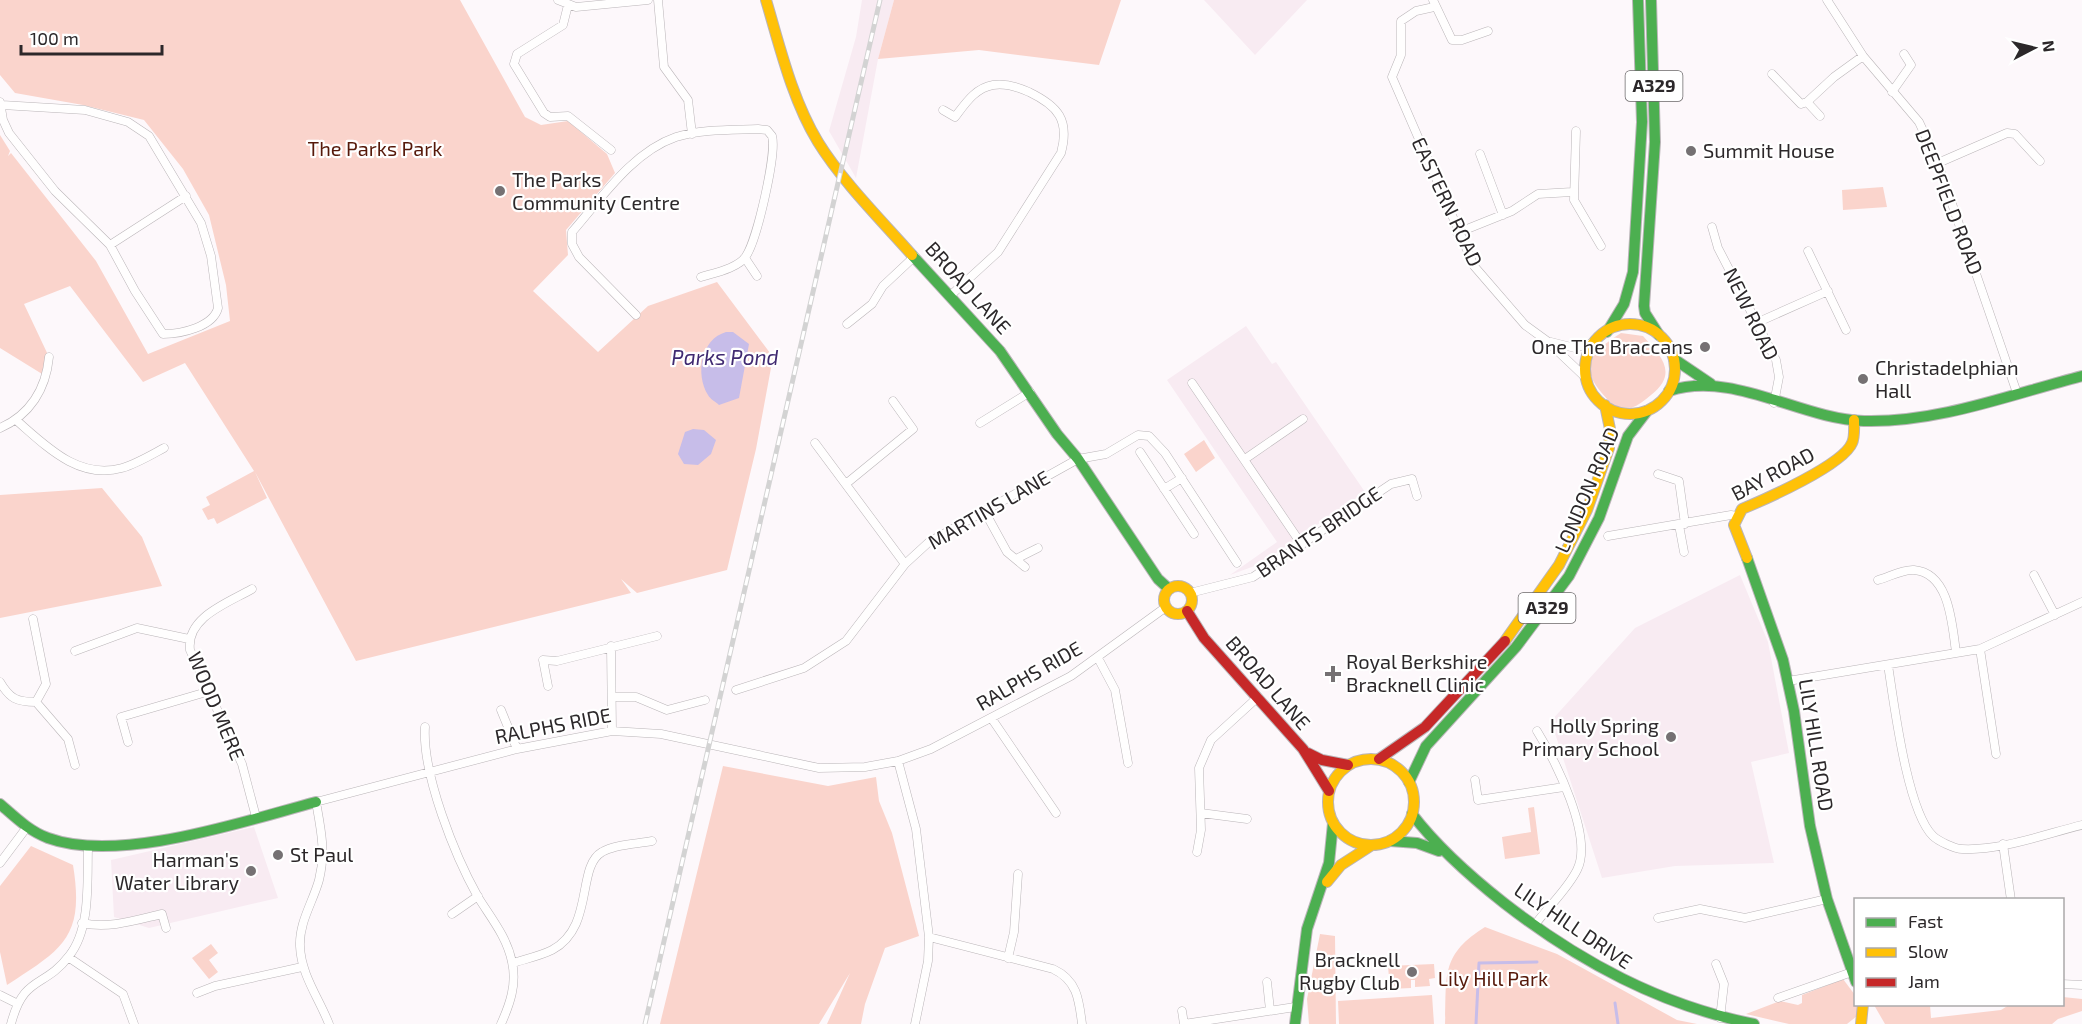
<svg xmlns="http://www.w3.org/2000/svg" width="2082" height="1024" viewBox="0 0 2082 1024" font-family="'Exo 2',sans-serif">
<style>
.built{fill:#f8ebf2}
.green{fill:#fad4cc}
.water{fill:#c7bde9}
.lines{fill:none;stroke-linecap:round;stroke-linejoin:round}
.stream{stroke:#c7bde9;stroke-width:3}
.street-casing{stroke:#bab5b8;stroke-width:9}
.fast-casing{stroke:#bab5b8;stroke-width:12}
.slow-casing{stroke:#bab5b8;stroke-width:12}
.jam-casing{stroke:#bab5b8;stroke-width:12}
.street{stroke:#fffefe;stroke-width:8}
.fast{stroke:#4caf50;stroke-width:10}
.slow{stroke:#ffc107;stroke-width:10}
.jam{stroke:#c62828;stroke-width:10}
.rail-casing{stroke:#d3d3d3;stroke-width:5}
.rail{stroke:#fff;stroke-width:3;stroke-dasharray:9;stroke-linecap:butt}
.poi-dot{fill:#757173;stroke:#fff;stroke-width:2}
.labels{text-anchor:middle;stroke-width:4.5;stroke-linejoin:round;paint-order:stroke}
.shield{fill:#fff;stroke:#6b686a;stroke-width:1.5}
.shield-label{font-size:18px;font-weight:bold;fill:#2c282a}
.park-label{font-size:20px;fill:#56190a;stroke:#fff}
.poi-label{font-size:20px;fill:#2c282a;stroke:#fff;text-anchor:start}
.street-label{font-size:20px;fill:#2c282a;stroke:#fff}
.water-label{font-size:21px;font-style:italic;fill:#402a71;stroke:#fff}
</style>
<rect width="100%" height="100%" fill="#fdf8fb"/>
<path class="built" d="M862,0H894L878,59L856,178L829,131L856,37Z
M1204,0H1307L1255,55Z
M1246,326L1272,364L1276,362L1365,492L1260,564L1230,575L1277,542L1167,380Z
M1740,575L1768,642L1789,753L1751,762L1774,863L1675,866L1602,878L1551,721L1635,628Z
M254,827L278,898L149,928L114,917L111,860Z"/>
<path class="green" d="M0,0H460L525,117L541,125L568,121L607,154L615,173L566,230L568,255L533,291L598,352L648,306L717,282L773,357L756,449L727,570L637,593L621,579L631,593L356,661L255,472L267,498L217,524L214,518L208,520L202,509L210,505L206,497L254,471L185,363L143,382L70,286L24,304L49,357L47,377L0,348V135L10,151L8,156L11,153L96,261L148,354L230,321L226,285L209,215L183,169L144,120L83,105L15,93L0,75Z
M894,0H1121L1099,65L979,50L878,59Z
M1883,187L1887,207L1843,210L1842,190Z
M1621,333L1643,336C1661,356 1679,373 1651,395C1645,400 1639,405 1631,408L1614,406C1579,372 1582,358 1621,333Z
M1204,440L1215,458L1196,472L1184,454Z
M102,488L142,537L162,586L0,618V495Z
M723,766L828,786L876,777L879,801L892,833L919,936L885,948L865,1004L861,1024H827L850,973L819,1024H660Z
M1534,807L1540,854L1505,859L1502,837L1531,832L1528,808Z
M31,846L73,865C85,938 62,949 7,985L0,952V886Z
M1485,927L1557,954L1677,1020L1697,1024H1445C1447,976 1440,955 1485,927Z
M1320,934L1335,936L1336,1024H1309L1307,999Z
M211,944L218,953L209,960L218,972L209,979L192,958Z
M1434,964L1435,978L1429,979L1430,986L1415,987V980H1411V988L1390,989L1388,966Z
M1843,979L1855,995L1856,1004L1859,1005L1862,1012L1847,1024H1789L1746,1014L1780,1001L1798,1005L1802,1003V995Z
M1432,995L1434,1024H1339L1338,1001Z
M2063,997L2082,999V1011L2058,1019L2052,1024H1885L1874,1005H1930L1931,1018L2001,1010L2009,1005L2062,1004Z"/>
<path class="water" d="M726,332H733L749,344L739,398L719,405C716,402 710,399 708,395C695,374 701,339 726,332Z
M693,429L704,430L716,440L711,454L698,465L684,464L678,454L685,432Z"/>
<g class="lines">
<path class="stream" d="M1615,1003L1618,1024
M1476,1024L1479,963L1537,962"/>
<g class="street-casing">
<path id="street" d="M558,0L576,7L648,0
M658,0L664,67L688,100L692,134
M1433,0L1452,40H1462L1488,31
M1827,0L1863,56L1919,122L1938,163L2017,393
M568,5L563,25L517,54L514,64L544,113L550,117L568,116L611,150
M1434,7L1416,11L1401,21V55L1392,77L1474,266L1525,325L1547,341L1585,377
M1772,74L1801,104L1807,102L1834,77L1863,56
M1892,92L1911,65L1904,54
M0,102L3,120L9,133L55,191L110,245L135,291L163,334C181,334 213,327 218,308L211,256L201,223L149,136L128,122L85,110L2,105
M1807,102L1820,116
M943,110L955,117C965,104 975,88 993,85C1005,83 1018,87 1029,92C1058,106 1070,120 1061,153L998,252L951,295
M1576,131L1574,200L1601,246
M1480,154L1503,215
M1938,163L2007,133L2015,134L2040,161
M1712,227L1718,248L1776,360L1779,377L1774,403
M1457,233L1512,211L1538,194L1572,192
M110,245L186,196
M1808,251L1846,330
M745,258L757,276
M636,315L579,257L572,244V232C601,199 632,152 676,137C701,129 731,130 758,129L767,130L772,136C777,153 757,240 746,256C739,268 714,273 701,277
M1756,323L1828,291
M847,324L872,304L883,286L915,256
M1551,342L1575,348L1595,342
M1192,383L1302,545
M16,420C46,446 78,480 122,468C136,464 151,455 164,448
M980,423L1030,392
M0,428C30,415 46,389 49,357
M815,443L905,564
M1140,452L1194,534
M1245,459L1303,419
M1658,474L1679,481L1685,524
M847,483L913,429L893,401
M1164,489L1182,478
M985,512L1007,552L1025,567
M1679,525L1684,552
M1608,536L1731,515L1736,516
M1016,559L1038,548
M2034,575L2055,615
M1878,580C1889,577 1903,569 1914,570C1950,573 1952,625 1956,652
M252,589C228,603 186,617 190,650L242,764L256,817
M1190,593L1253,577L1391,484L1412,479L1417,496
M33,619L46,684L36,702
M611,646L612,731
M1980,649L1996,754
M75,651L137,628L189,639
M1098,658L1115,690L1128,763
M1888,665C1894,703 1907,811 1933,836C1938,841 1955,849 1962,849C2000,851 2045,834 2082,825
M1788,681L1980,649L2082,602
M0,682C10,699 17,702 36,702
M548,686L543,660L557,661L657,636
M736,690L804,668L846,641L905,564L929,542L1078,459L1106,454L1138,435L1149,436L1165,453L1237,563
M613,697H636L667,710L705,700
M36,702L68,739L75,765
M501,710L517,749
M992,719L1056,813
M425,727C422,774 455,856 478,897C491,918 507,937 512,962C517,984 510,1004 501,1024
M128,742L121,717L210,691
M898,761L916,829L929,937L928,961L915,1024
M1475,780L1478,800L1564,787
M1201,813L1247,819
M2003,844L2011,900
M1197,852L1201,830L1199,768L1211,740L1258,697
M0,863L27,827
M452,914L478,896
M1658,918L1700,909L1745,918L1827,899
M82,923C109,929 136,920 162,914L166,928
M1534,926C1547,908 1567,890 1577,870C1594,837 1555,760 1537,731
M929,937L1053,969C1077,980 1079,999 1082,1024
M68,957L123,994L134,1024
M1008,958L1014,932L1018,874
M513,963C525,959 540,956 552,950C595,927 576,867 602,852C615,844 637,844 652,841
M1716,964L1724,984L1720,1018
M1267,982L1270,1010
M2062,984L2082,985
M197,993L215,986L302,967
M0,995L16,1003
M1778,998L1852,972
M1182,1011L1184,1024
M11,1024C24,974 44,989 69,956C91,929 87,881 88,848
M329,1024C319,998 301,975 300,946C299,922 313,902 319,880C326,852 321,830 316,802L517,749L612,731L661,734L819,768L865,767L898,761L931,749L1071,676L1166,607
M1184,1024L1295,1007"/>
</g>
<g class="fast-casing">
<path id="fast" d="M1651,0L1655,142L1644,306L1645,313L1659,335
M912,255L1000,351L1057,434L1078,459L1158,579L1169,589
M1607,332L1624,304L1633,272L1642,122L1638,0
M1674,359L1711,384
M1669,391C1733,370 1800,419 1864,421C1938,423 2012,394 2082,376
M1747,558L1783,660L1794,711L1810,826L1827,899L1856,982
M1409,782L1426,746L1516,647L1569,576L1599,518L1628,436L1647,411
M0,804C15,817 29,831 48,838C119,864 244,821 316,802
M1412,814C1438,848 1471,877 1504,903C1580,962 1660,1005 1754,1024
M1390,841L1417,843L1439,851
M1295,1024L1307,929L1329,863L1333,823"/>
</g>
<g class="slow-casing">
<path id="slow" d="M766,0C780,47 792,99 818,142C842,181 882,221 912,255
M1585 369a45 45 0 1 1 90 0a45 45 0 1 1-90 0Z
M1747,558L1734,525L1742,509C1766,499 1843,465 1852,443C1855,437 1854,427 1854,420
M1164 600a14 14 0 1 1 28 0a14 14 0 1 1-28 0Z
M1505,641L1559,565L1587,510L1609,448L1610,429L1605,405
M1328 802a43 43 0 1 1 86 0a43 43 0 1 1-86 0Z
M1327,882L1341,865L1372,845
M1861,1024L1863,1004"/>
</g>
<g class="jam-casing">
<path id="jam" d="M1187,611L1204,638L1303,749L1329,791
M1308,753L1322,760L1348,765
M1379,759L1425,727L1505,641"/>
</g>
<use href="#street" class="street"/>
<use href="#fast" class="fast"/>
<use href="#slow" class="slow"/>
<use href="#jam" class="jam"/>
<g class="rail-casing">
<path id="rail" d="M645,1024L880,0"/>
</g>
<use href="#rail" class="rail"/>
</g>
<g class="poi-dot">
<circle cx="1691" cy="151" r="6"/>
<circle cx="500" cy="191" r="6"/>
<circle cx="1705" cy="347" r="6"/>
<circle cx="1863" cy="379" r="6"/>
<path d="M1330 665h6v6h6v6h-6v6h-6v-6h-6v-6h6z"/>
<circle cx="1671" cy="737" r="6"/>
<circle cx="278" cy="855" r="6"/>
<circle cx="251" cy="871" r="6"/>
<circle cx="1412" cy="972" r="6"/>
</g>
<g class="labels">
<g class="shield">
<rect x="1625.5" y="71" width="57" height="30" rx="4.5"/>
<rect x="1518.5" y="593" width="57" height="30" rx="4.5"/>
</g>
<g class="shield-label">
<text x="1654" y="92">A329</text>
<text x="1547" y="614">A329</text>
</g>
<g class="park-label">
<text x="375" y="156">The Parks Park</text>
<text x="1493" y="986">Lily Hill Park</text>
</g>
<g class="poi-label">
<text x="1703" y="158">Summit House</text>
<text x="512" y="187">The Parks<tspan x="512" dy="23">Community Centre</tspan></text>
<text x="1693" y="354" text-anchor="end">One The Braccans</text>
<text x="1875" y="375">Christadelphian<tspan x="1875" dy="23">Hall</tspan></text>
<text x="1346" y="669">Royal Berkshire<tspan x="1346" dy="23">Bracknell Clinic</tspan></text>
<text x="1659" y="733" text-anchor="end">Holly Spring<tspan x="1659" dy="23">Primary School</tspan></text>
<text x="290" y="862">St Paul</text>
<text x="239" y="867" text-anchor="end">Harman's<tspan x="239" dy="23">Water Library</tspan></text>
<text x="1400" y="967" text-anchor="end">Bracknell<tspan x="1400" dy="23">Rugby Club</tspan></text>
</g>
<g class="street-label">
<text transform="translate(1447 202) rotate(65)" y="7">EASTERN ROAD</text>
<text transform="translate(1949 202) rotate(69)" y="7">DEEPFIELD ROAD</text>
<text transform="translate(968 288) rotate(48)" y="7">BROAD LANE</text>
<text transform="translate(1751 314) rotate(64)" y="7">NEW ROAD</text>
<text transform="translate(1773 474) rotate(-28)" y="7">BAY ROAD</text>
<text transform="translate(1587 490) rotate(-67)" y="7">LONDON ROAD</text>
<text transform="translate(989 510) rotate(-30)" y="7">MARTINS LANE</text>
<text transform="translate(1319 532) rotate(-34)" y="7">BRANTS BRIDGE</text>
<text transform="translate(1029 676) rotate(-30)" y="7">RALPHS RIDE</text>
<text transform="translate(1268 683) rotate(49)" y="7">BROAD LANE</text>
<text transform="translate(216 706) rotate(67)" y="7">WOOD MERE</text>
<text transform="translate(553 726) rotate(-11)" y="7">RALPHS RIDE</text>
<text transform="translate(1816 745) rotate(81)" y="7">LILY HILL ROAD</text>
<text transform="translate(1573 926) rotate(34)" y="7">LILY HILL DRIVE</text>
</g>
<g class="water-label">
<text x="725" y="365">Parks Pond</text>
</g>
</g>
<rect x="1854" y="898" width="210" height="108" fill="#ffffff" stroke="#aba9aa" stroke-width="1.5"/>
<rect x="1866" y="918" width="30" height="9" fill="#4caf50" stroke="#aba9aa" stroke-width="1.5"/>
<text x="1908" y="928" font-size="18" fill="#2c282a">Fast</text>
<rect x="1866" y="948" width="30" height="9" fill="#ffc107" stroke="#aba9aa" stroke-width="1.5"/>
<text x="1908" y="958" font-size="18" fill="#2c282a">Slow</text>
<rect x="1866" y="978" width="30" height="9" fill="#c62828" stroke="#aba9aa" stroke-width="1.5"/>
<text x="1908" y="988" font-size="18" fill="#2c282a">Jam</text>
<g transform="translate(2034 48) rotate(83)" stroke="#ffffff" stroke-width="4.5" paint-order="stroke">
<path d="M0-4.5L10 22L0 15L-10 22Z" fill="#2c282a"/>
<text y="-9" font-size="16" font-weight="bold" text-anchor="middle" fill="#2c282a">N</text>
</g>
<path d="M21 45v9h141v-9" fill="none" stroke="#2c282a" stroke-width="3"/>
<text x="30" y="45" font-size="18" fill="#2c282a" stroke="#ffffff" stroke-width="4.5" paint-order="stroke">100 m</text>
</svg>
